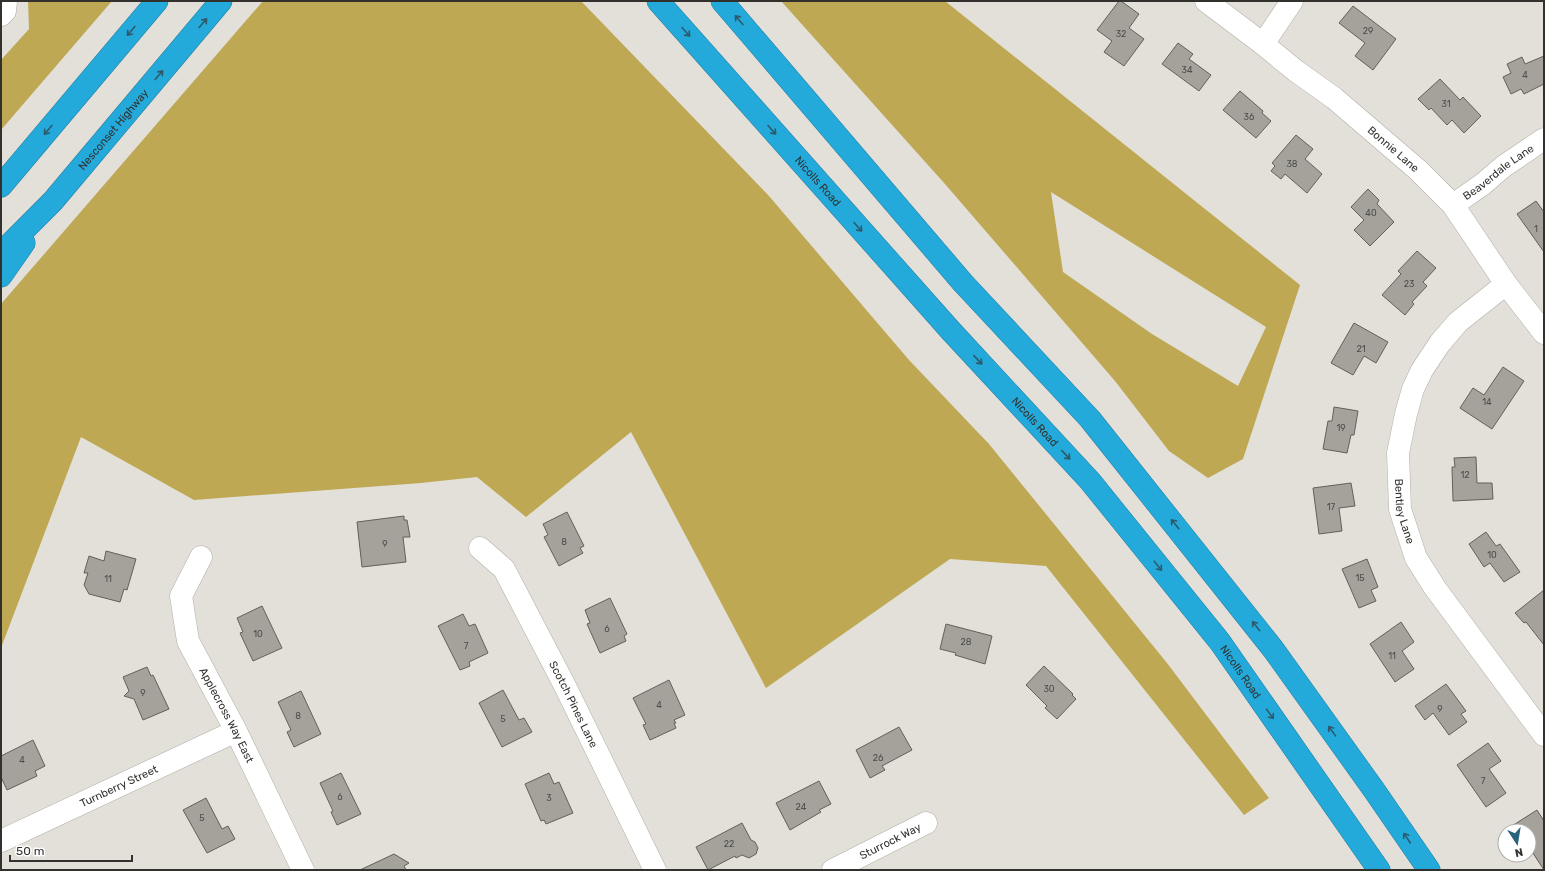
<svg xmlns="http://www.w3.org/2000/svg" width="1545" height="871" viewBox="0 0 1545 871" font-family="Rubik,sans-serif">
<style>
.forest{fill:#bfa854;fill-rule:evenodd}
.building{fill:#a4a29b;stroke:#616059}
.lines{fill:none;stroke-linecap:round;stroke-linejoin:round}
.minor-casing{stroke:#b0aea7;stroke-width:23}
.highway-casing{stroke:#297f9e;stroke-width:23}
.minor{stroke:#fff;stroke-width:22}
.highway{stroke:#24a9db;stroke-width:22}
.oneway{stroke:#2d5b6b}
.labels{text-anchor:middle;stroke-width:3;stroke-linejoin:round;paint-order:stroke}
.number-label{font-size:9px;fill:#4e4d49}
.street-label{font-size:11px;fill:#32312e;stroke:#fff}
</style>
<rect width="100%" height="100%" fill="#e2e0d9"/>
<path class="forest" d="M28,1H112L1,130V60L29,29Z
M263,1H581L769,196L909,360L989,444L1167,663L1269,798L1244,815L1046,566L950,559L766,688L631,432L526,517L477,477L421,483L194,500L81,437L1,648V304Z
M781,1H945L1300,285L1243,459L1208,478L1169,451L1115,381L945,184ZM1051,192L1266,327L1238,386L1152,334L1063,272Z"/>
<path class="building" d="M1119,1H1121L1139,14L1129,28L1144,39L1124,66L1104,52L1112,41L1097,30Z
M1353,6L1396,39L1373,70L1355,56L1365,43L1339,23Z
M1178,43L1193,54L1189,59L1211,75L1199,91L1162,64Z
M1544,56V84L1524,94L1521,89L1511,94L1503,77L1511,73L1507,64L1522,57L1525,64Z
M1440,79L1460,100L1463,97L1481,116L1464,133L1452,120L1447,125L1431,108L1429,110L1418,99Z
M1240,91L1263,111L1262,113L1271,121L1256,138L1223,110Z
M1296,135L1313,149L1305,159L1322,174L1307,193L1285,174L1281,179L1271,171L1275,166L1272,163Z
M1368,189L1379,200L1377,204L1394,222L1370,246L1354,230L1364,220L1351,207Z
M1536,201L1544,212V252L1517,214Z
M1417,251L1436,268L1423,282L1427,286L1412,302L1414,304L1405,315L1382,295L1401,274L1398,271Z
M1354,323L1388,342L1376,363L1364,356L1353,375L1331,363Z
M1503,367L1524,381L1492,429L1460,408L1473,388L1484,395Z
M1334,407L1358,411L1354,435H1351L1347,453L1323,449L1328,421H1332Z
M1476,457L1477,483H1492L1493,499L1453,501L1452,467H1455L1454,458Z
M1351,483L1355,506L1339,508L1342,531L1319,534L1313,488Z
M567,512L584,546L580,548L583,553L559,566L544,537L548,535L543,524Z
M404,516V520H407L410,537H403L406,562L362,567L357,522Z
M1486,532L1496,546L1500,544L1520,572L1504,582L1490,563L1484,567L1469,544Z
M106,551L136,559L127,590L124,589L120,602L89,594L84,585L88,573H84L89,556L104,561Z
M1367,559L1378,587L1371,590L1376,601L1359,608L1342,569Z
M1544,590V645L1526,622L1524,623L1515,613Z
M610,598L627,634L624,636L626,641L600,653L587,624L590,623L585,610Z
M262,606L282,648L253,661L240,633L243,632L237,618Z
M463,614L469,626L475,624L488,653L469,662L470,666L460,670L438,626Z
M1401,622L1414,642L1402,651L1414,669L1395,682L1370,644Z
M946,624L992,636L985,664L955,655L956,653L940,649Z
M1044,666L1073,694L1072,695L1076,699L1057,719L1045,708L1047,706L1026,685Z
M147,667L151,676L153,675L169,709L143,720L134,699L124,696L129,691L123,677Z
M669,680L685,715L674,720L676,723H674L676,728L650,740L643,725L646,724L633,698Z
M1446,684L1466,711L1461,714L1467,722L1449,735L1433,713L1425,720L1415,706Z
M503,690L519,720L524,718L532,732L502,747L479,703Z
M301,691L321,734L294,747L287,732L291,730L278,702Z
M899,727L912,750L882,766L885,770L870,778L856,750Z
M33,740L45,766L35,771L37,776L7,790L1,777V756Z
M1488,743L1501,761L1489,769L1506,793L1486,807L1457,765Z
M341,773L361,814L337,825L331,812L333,811L320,783Z
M549,773L554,784L559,782L573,813L546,824L544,820L541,821L525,784Z
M819,781L831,804L819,810L821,812L790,830L776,803Z
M206,798L222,829L228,826L235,839L207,853L183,810Z
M1537,810L1544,821V870L1529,847V831H1504Z
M742,823L751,840L755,842L758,848L756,854L749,858L742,855L736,858L735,856L708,870L696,847Z
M394,854L409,863L404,866L406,870H360Z"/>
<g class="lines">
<g class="minor-casing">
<g id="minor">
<path id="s1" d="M1206,1L1263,44L1296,71L1334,98L1418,170L1453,205L1506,284L1544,333"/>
<path d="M1,15L5,11L6,1"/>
<path d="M1263,44L1292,1"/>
<path id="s2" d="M1453,205L1483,184L1504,166L1544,139"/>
<path id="s3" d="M1506,284L1458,322L1440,343L1422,370L1413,389L1406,414L1398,453L1400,509L1416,558L1435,588L1544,735"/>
<path id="s4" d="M480,548L504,569L565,686L655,870"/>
<path id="s5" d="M201,557L181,596L188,641L236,731L303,870"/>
<path id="s6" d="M1,841L236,731"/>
<path id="s7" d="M833,870L926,823"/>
</g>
</g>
<g class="highway-casing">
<g id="highway">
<path id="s8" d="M658,1L951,331L1090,481L1220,642L1379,870"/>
<path d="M722,1L963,283L1090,419L1273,649L1374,790L1429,870"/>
<path d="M1,186L157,1"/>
<path id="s9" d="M1,253L53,201L221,1"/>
<path d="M1,276L24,243"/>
</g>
</g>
<use href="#minor" class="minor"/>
<use href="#highway" class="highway"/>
</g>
<defs><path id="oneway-shaft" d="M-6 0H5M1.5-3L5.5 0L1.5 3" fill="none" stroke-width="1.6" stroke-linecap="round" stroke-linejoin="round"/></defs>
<g class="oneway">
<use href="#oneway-shaft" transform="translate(739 20) rotate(-131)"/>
<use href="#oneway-shaft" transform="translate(203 23) rotate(-50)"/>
<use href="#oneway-shaft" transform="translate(131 31) rotate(130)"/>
<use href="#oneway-shaft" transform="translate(686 32) rotate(48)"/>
<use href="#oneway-shaft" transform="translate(159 75) rotate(-50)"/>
<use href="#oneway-shaft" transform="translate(48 130) rotate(130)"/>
<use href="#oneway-shaft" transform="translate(772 130) rotate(48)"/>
<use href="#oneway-shaft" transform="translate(858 227) rotate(48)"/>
<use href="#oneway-shaft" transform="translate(978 360) rotate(47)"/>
<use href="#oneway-shaft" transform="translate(1066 455) rotate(47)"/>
<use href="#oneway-shaft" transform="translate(1175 524) rotate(-129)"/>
<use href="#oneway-shaft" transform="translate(1158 566) rotate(51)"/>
<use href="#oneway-shaft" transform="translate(1256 626) rotate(-128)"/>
<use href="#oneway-shaft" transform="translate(1270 714) rotate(55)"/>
<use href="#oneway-shaft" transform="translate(1332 731) rotate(-126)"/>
<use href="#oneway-shaft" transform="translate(1407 838) rotate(-124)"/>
</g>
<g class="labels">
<g class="number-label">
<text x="1368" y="34">29</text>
<text x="1121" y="37">32</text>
<text x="1187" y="73">34</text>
<text x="1525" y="78">4</text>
<text x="1446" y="107">31</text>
<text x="1249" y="120">36</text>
<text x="1292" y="167">38</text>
<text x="1371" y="216">40</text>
<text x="1536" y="232">1</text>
<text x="1409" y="287">23</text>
<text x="1361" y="352">21</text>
<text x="1487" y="405">14</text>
<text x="1341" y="431">19</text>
<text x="1465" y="478">12</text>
<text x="1331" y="510">17</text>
<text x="564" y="545">8</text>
<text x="385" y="547">9</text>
<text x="1492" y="558">10</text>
<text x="1360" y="581">15</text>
<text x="108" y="582">11</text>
<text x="607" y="632">6</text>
<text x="258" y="637">10</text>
<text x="966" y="645">28</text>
<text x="466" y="649">7</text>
<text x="1392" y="659">11</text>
<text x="1049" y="692">30</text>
<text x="143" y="696">9</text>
<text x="659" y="708">4</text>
<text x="1440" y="712">9</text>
<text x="298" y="719">8</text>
<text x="503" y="722">5</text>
<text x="878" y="761">26</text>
<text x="22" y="763">4</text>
<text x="1483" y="784">7</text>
<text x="340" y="800">6</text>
<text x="549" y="801">3</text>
<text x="801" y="810">24</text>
<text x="202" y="821">5</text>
<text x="729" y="847">22</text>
</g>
<g class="street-label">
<text dy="4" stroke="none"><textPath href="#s9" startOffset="167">Nesconset Highway</textPath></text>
<text dy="4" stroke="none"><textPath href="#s1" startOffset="239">Bonnie Lane</textPath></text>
<text dy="4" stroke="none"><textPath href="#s2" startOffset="56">Beaverdale Lane</textPath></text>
<text dy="4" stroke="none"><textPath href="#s8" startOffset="241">Nicolls Road</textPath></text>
<text dy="4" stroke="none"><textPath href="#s8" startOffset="565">Nicolls Road</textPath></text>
<text dy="4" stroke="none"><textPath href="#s3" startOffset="267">Bentley Lane</textPath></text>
<text dy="4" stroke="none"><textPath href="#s8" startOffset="889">Nicolls Road</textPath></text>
<text dy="4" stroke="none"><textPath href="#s4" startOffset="184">Scotch Pines Lane</textPath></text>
<text dy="4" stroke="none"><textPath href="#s5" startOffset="173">Applecross Way East</textPath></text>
<text dy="4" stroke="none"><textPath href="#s6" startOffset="130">Turnberry Street</textPath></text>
<text dy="4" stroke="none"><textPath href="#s7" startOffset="64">Sturrock Way</textPath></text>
</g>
</g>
<rect width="1545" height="871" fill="none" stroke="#32312e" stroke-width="4"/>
<g transform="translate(1517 843) rotate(168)"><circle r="19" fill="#ffffff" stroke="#adadab"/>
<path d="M0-3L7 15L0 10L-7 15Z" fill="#28627b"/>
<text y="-6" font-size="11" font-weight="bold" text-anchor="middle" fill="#32312e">N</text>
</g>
<path d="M10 855v6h122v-6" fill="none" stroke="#32312e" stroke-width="2"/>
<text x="16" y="855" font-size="12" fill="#32312e" stroke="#ffffff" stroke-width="3" paint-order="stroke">50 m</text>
</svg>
